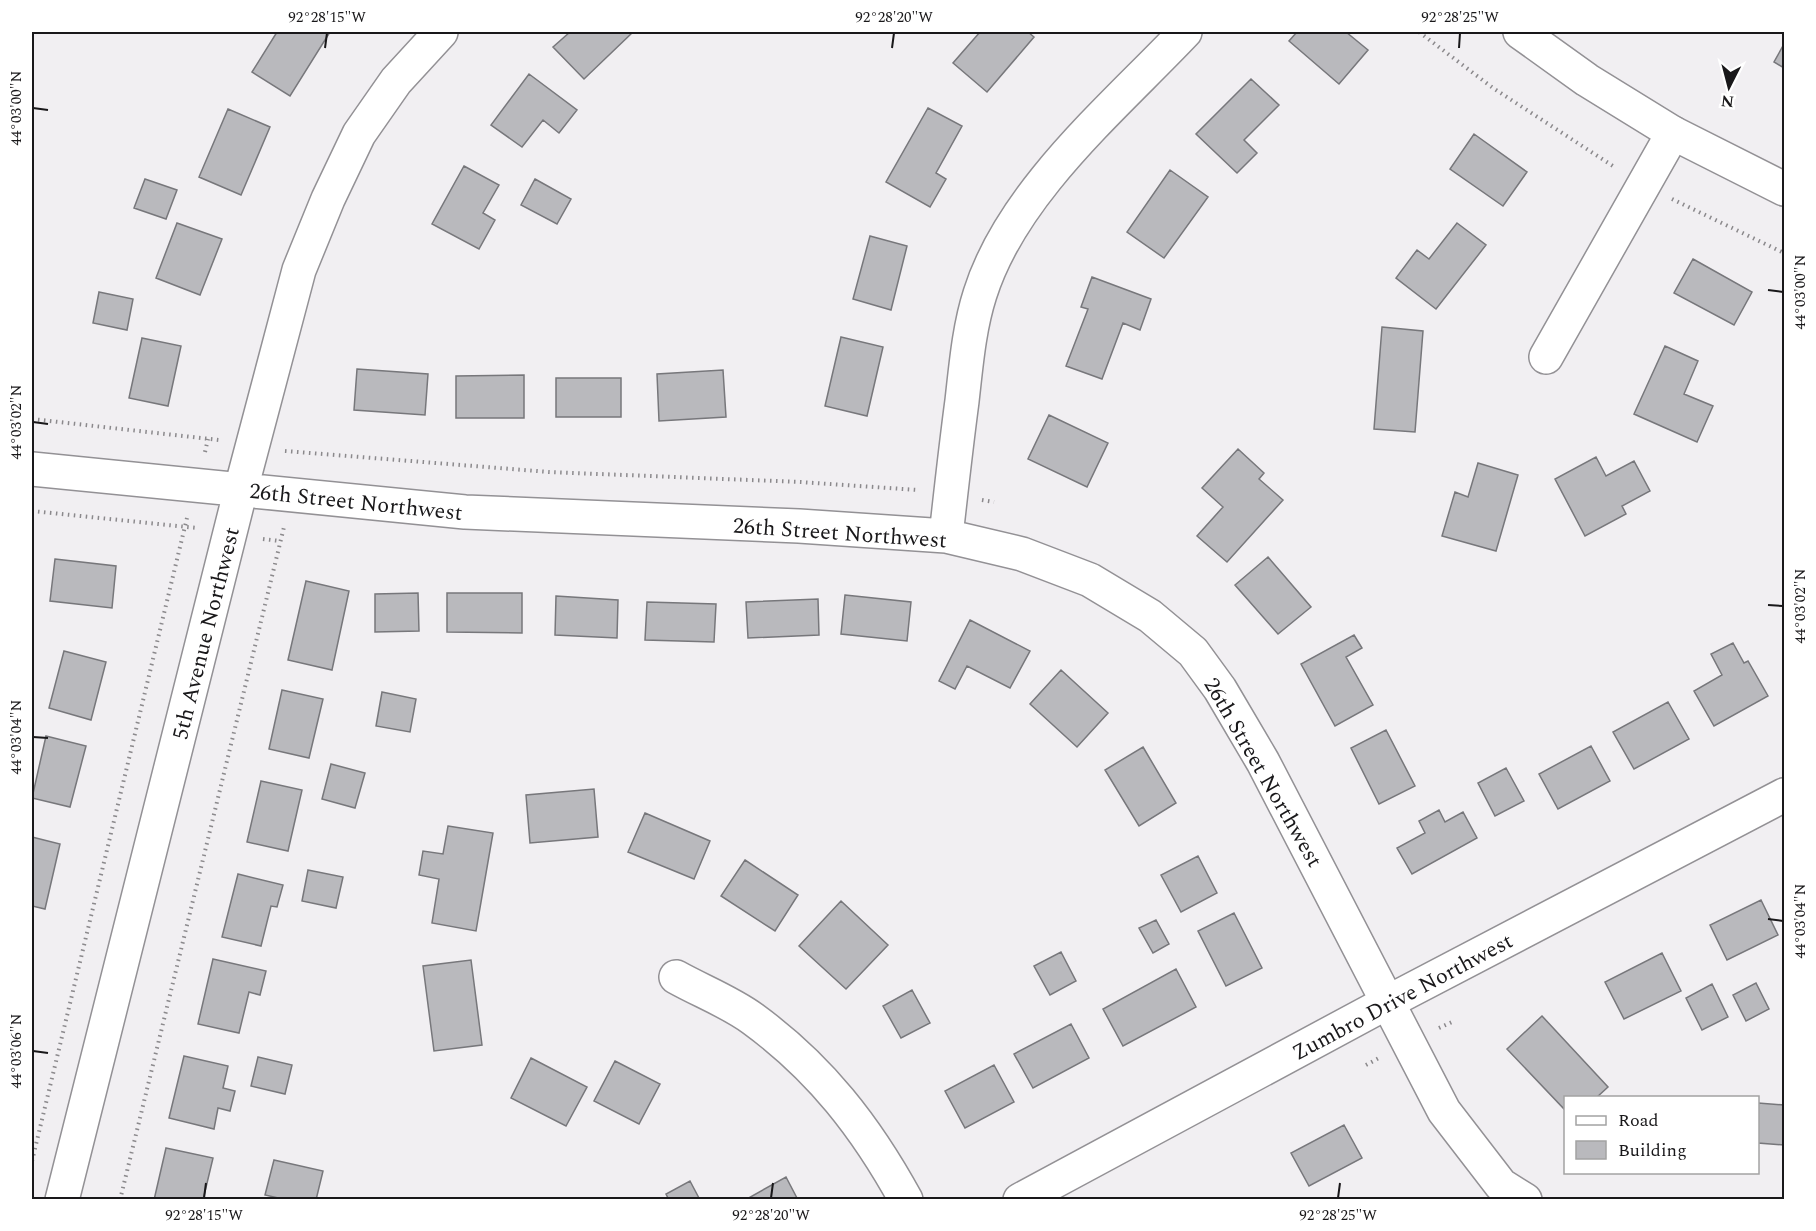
<svg xmlns="http://www.w3.org/2000/svg" width="1816" height="1231" viewBox="0 0 1816 1231" font-family="Spectral,serif">
<style>
.building{fill:#b9b9bd;stroke:#77777b;stroke-width:1.5}
.lines{fill:none;stroke-linecap:round;stroke-linejoin:round}
.minor-casing{stroke:#939195;stroke-width:36}
.tertiary-casing{stroke:#939195;stroke-width:36}
.secondary-casing{stroke:#939195;stroke-width:36}
.path{stroke:#8b898c;stroke-width:4;stroke-dasharray:1.5 4.5;stroke-linecap:butt}
.minor{stroke:#fff;stroke-width:33}
.tertiary{stroke:#fff;stroke-width:33}
.secondary{stroke:#fff;stroke-width:33}
.ticks{fill:none;stroke:#19181a;stroke-width:2}
.labels{text-anchor:middle;stroke-width:4.5;stroke-linejoin:round;paint-order:stroke}
.street-label{font-size:22px;fill:#19181a;stroke:#fff}
.neatline{fill:none;stroke:#19181a;stroke-width:2}
.ticks-label{font-size:15px;text-anchor:middle;fill:#19181a}
</style>
<rect width="100%" height="100%" fill="#f1eff2"/>
<path class="building" d="M277,32H330L290,96L252,72Z
M570,32H633L584,79L553,47Z
M980,32H1028L1034,37L987,92L953,63Z
M1297,32H1346L1368,50L1339,84L1289,41Z
M1784,44V68L1774,62Z
M529,74L577,110L559,133L543,120L522,147L491,125Z
M1251,79L1279,105L1244,140L1257,153L1237,173L1196,134Z
M928,108L962,126L936,173L946,179L930,207L886,182Z
M228,109L270,127L241,195L199,177Z
M1474,134L1527,172L1503,206L1450,169Z
M464,166L499,185L483,213L495,220L479,249L432,224Z
M1170,170L1208,197L1164,258L1127,232Z
M145,179L177,190L166,219L134,208Z
M535,179L571,199L557,224L521,205Z
M177,223L222,239L200,295L156,278Z
M1457,223L1486,245L1436,309L1396,278L1417,250L1429,259Z
M870,236L907,246L891,310L853,299Z
M1693,259L1752,292L1734,325L1674,293Z
M1092,277L1151,299L1140,330L1123,323L1102,379L1066,366L1088,309L1081,307Z
M99,292L133,299L127,330L93,323Z
M1382,327L1423,331L1415,432L1374,429Z
M841,337L883,347L867,416L825,406Z
M142,338L181,346L168,406L129,398Z
M1665,346L1698,361L1684,394L1713,406L1697,442L1634,414Z
M357,369L428,374L425,415L354,410Z
M723,370L726,417L659,421L657,374Z
M524,375V418H456V376Z
M556,378H621V417H556Z
M1049,415L1108,443L1087,487L1028,459Z
M1238,449L1264,473L1259,479L1283,500L1227,562L1197,536L1223,507L1202,488Z
M1596,457L1606,476L1634,461L1650,491L1622,506L1626,514L1585,536L1555,479Z
M1478,463L1518,475L1496,551L1442,536L1455,492L1468,497Z
M1268,557L1311,607L1278,634L1235,585Z
M55,559L116,566L112,608L50,601Z
M306,581L349,591L332,670L288,660Z
M418,593L419,631L375,632V594Z
M447,593H522V633L447,632Z
M845,595L911,602L907,641L841,634Z
M556,596L618,600L617,638L555,635Z
M818,599L819,635L748,638L746,602Z
M647,602L716,604L714,642L645,640Z
M970,620L1030,651L1010,688L967,666L955,689L939,681Z
M1354,635L1362,648L1346,657L1373,705L1335,726L1301,664Z
M1733,643L1744,663L1748,661L1768,696L1714,726L1694,691L1722,675L1711,654Z
M64,651L106,662L91,720L49,708Z
M1061,670L1108,713L1077,747L1030,704Z
M282,690L323,699L309,758L269,749Z
M382,692L416,699L410,732L376,726Z
M1668,702L1689,739L1634,769L1613,732Z
M1386,730L1415,786L1379,804L1351,748Z
M46,736L86,746L70,807L32,798Z
M1591,746L1610,781L1558,809L1539,774Z
M1143,747L1176,803L1139,826L1105,770Z
M331,764L365,773L355,808L322,799Z
M1506,768L1524,801L1495,816L1478,783Z
M261,781L302,790L288,851L247,842Z
M594,789L598,837L530,843L526,795Z
M1439,810L1445,822L1463,812L1477,838L1412,874L1397,848L1425,833L1419,821Z
M645,813L710,841L694,879L628,852Z
M448,826L493,833L476,931L432,923L439,879L419,875L423,851L443,854Z
M32,837L60,844L45,909L32,906Z
M1198,856L1217,893L1181,912L1161,875Z
M745,860L798,895L775,931L721,896Z
M308,870L343,877L336,908L302,901Z
M238,874L283,885L277,907L271,906L261,946L222,937Z
M1761,900L1778,935L1727,960L1710,925Z
M841,901L888,945L846,989L799,946Z
M1234,913L1262,968L1226,986L1198,931Z
M1156,920L1169,944L1153,953L1139,928Z
M1061,952L1076,981L1050,995L1034,966Z
M1662,953L1681,991L1624,1019L1605,982Z
M213,959L266,971L260,995L249,992L239,1033L198,1024Z
M471,960L482,1045L434,1051L423,966Z
M1176,969L1196,1007L1123,1046L1103,1009Z
M1756,983L1769,1009L1746,1021L1733,995Z
M1712,984L1728,1017L1702,1030L1686,998Z
M912,990L930,1023L901,1038L883,1006Z
M1542,1016L1608,1087L1596,1098H1566V1111L1507,1049Z
M1071,1024L1089,1058L1033,1088L1014,1054Z
M184,1056L228,1066L223,1088L235,1091L230,1111L218,1108L214,1129L169,1118Z
M258,1057L292,1065L285,1094L251,1086Z
M531,1058L587,1087L566,1126L511,1098Z
M615,1061L660,1084L639,1124L594,1101Z
M994,1065L1014,1102L965,1128L945,1091Z
M1758,1103L1784,1105V1145L1758,1143Z
M1344,1125L1362,1158L1309,1186L1291,1153Z
M166,1148L213,1158L203,1200H154Z
M274,1160L323,1171L316,1200H287L265,1195Z
M786,1177L798,1200H745Z
M690,1181L700,1200H669L666,1194Z"/>
<g class="lines">
<g class="minor-casing">
<path id="minor" d="M1546,357L1673,133
M32,469L465,512L799,526L946,536L1022,554L1090,580L1150,616L1193,652L1220,689L1263,762L1444,1111L1501,1185L1525,1200
M946,536C951,491 956,446 962,401C966,366 969,328 980,294C1012,192 1114,107 1185,32
M676,977C701,991 730,1002 753,1019C820,1068 866,1127 906,1200
M62,1200L241,489L299,270L328,199L359,134L396,81L441,32"/>
</g>
<g class="tertiary-casing">
<path id="tertiary" d="M1020,1200L1388,1002L1784,795"/>
</g>
<g class="secondary-casing">
<path id="secondary" d="M1520,32L1587,80L1673,133L1784,189"/>
</g>
<path class="path" d="M1419,32L1493,88L1616,168
M1672,199L1784,253
M32,419L219,440
M285,451L549,472L800,482L918,490
M205,452L208,439
M982,500L994,502
M32,511L197,528
M263,539L280,541
M1439,1028L1452,1022
M1366,1065L1379,1058
M32,1161L187,518
M120,1200L284,527"/>
<use href="#minor" class="minor"/>
<use href="#tertiary" class="tertiary"/>
<use href="#secondary" class="secondary"/>
</g>
<path class="ticks" d="M325,48L327,33M892,48L894,33M1459,48L1460,33M33,108L48,110M1768,290L1783,292M33,422L48,424M1768,605L1783,606M33,737L48,738M1768,919L1783,921M33,1051L48,1053M204,1198L206,1183M771,1198L773,1183M1338,1198L1340,1183"/>
<g class="labels">
<g class="street-label">
<text transform="translate(356 501) rotate(6)" y="8">26th Street Northwest</text>
<text transform="translate(840 532) rotate(4)" y="8">26th Street Northwest</text>
<text transform="translate(205 633) rotate(-76)" y="8">5th Avenue Northwest</text>
<text transform="translate(1264 772) rotate(60)" y="8">26th Street Northwest</text>
<text transform="translate(1402 996) rotate(-28)" y="8">Zumbro Drive Northwest</text>
</g>
</g>
<rect width="1816" height="1231" fill="none" stroke="#ffffff" stroke-width="66"/>
<rect x="1564" y="1096" width="195" height="78" fill="#ffffff" stroke="#a3a3a3" stroke-width="1.5"/>
<rect x="1576" y="1116" width="30" height="9" fill="#ffffff" stroke="#a3a3a3" stroke-width="1.5"/>
<text x="1618" y="1126" font-size="18" fill="#19181a">Road</text>
<rect x="1576" y="1141" width="30" height="18" fill="#b9b9bd" stroke="#a3a3a3" stroke-width="1.5"/>
<text x="1618" y="1156" font-size="18" fill="#19181a">Building</text>
<g transform="translate(1729 87) rotate(186)" stroke="#ffffff" stroke-width="4.5" paint-order="stroke">
<path d="M0-4.5L10 22L0 15L-10 22Z" fill="#19181a"/>
<text y="-9" font-size="16" font-weight="bold" text-anchor="middle" fill="#19181a">N</text>
</g>
<rect x="33" y="33" width="1750" height="1165" class="neatline"/>
<g class="ticks-label">
<text x="327" y="22">92°28'15"W</text>
<text x="894" y="22">92°28'20"W</text>
<text x="1460" y="22">92°28'25"W</text>
<text transform="translate(16 108) rotate(-90)" y="5">44°03'00"N</text>
<text transform="translate(1800 292) rotate(-90)" y="5">44°03'00"N</text>
<text transform="translate(16 422) rotate(-90)" y="5">44°03'02"N</text>
<text transform="translate(1800 606) rotate(-90)" y="5">44°03'02"N</text>
<text transform="translate(16 737) rotate(-90)" y="5">44°03'04"N</text>
<text transform="translate(1800 921) rotate(-90)" y="5">44°03'04"N</text>
<text transform="translate(16 1051) rotate(-90)" y="5">44°03'06"N</text>
<text x="204" y="1220">92°28'15"W</text>
<text x="771" y="1220">92°28'20"W</text>
<text x="1338" y="1220">92°28'25"W</text>
</g>
</svg>
